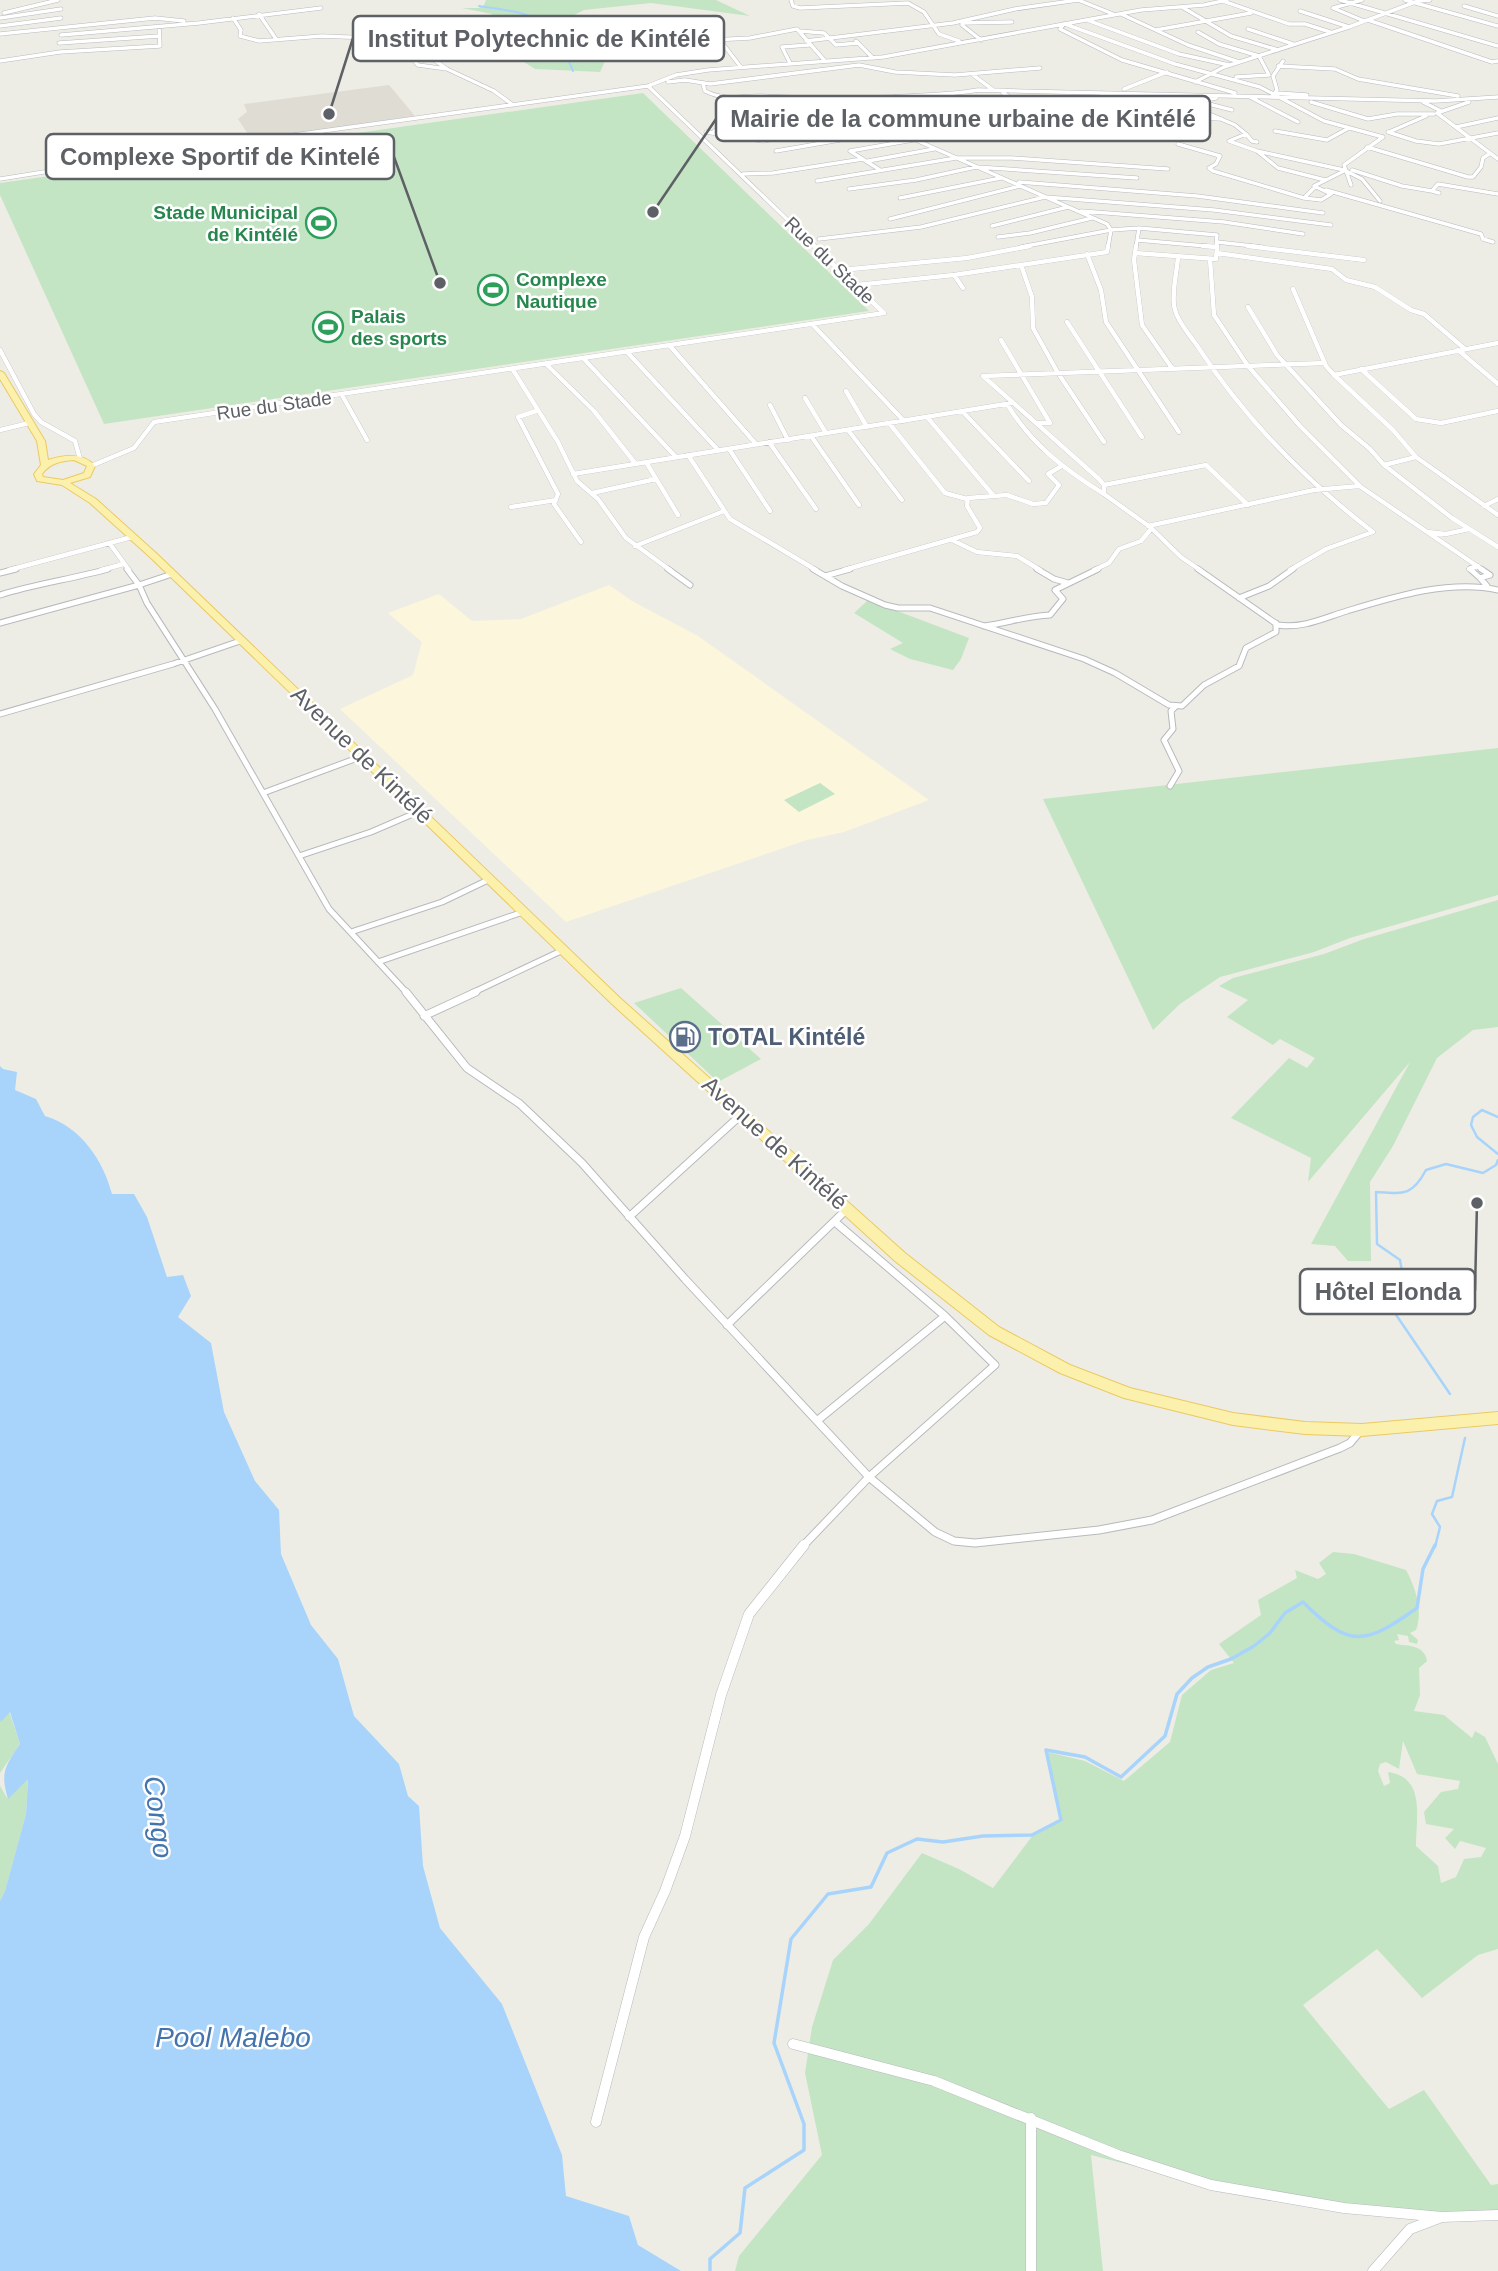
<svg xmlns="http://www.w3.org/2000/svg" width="1498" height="2271" viewBox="0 0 1498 2271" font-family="Helvetica,sans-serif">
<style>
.commercial{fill:#fcf6dc}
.education{fill:#dedcd3}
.green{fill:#c3e5c4;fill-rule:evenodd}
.water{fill:#a8d4fb}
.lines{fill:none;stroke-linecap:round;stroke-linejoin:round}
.stream-far2{stroke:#a8d4fb;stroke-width:2}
.stream-far1{stroke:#a8d4fb;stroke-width:2.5}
.stream{stroke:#a8d4fb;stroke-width:3.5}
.street-far4-casing{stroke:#b7babe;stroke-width:4.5}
.street-far3-casing{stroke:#b7babe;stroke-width:5}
.street-far2-casing{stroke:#b7babe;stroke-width:7}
.street-far1-casing{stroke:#b7babe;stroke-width:9}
.street-casing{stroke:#b7babe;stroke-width:11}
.primary-casing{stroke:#ebc962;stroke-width:2}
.street-far4{stroke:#fff;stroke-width:3.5}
.street-far3{stroke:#fff;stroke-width:4.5}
.street-far2{stroke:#fff;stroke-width:5}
.street-far1{stroke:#fff;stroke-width:7}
.street{stroke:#fff;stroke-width:10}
.primary{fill:#fbf1ad;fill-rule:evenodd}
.labels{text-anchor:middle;stroke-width:5;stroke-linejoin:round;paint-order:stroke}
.far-leisure-label{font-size:19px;font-weight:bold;fill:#27864d;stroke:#fff;text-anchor:start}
.far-street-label{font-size:19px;fill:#5d6065;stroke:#fff}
.street-label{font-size:23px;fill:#5d6065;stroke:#fff}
.service-label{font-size:23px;font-weight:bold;fill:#4e5e75;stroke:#fff;text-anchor:start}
.near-water-label{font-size:28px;font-style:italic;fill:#4574ad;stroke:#fff}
.leader{fill:none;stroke:#5d6065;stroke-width:2.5}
.callout-dot{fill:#5d6065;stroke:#fff;stroke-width:2.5}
.callout{fill:#fff;stroke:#5d6065;stroke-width:2.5}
.callout-label{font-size:24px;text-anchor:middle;font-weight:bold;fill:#5d6065}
</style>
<rect width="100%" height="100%" fill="#eeede5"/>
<path class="commercial" d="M609,585L632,601L698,636L929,800L844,832L807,840L566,922L340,709L413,675L422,642L388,613L439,594L472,621L521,619Z"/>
<path class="education" d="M389,85L415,116L252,140L238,119L247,112L244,104Z"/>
<path class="green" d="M486,0H716L750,16L651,3L584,10L541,32L548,40L559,39L566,51L577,50L607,57L600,72L535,69L505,50L492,14L462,8H479L484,5Z
M643,93L869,311L104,424L0,195V183Z
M868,600L969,638L961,659L953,670L910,659L890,649L903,643L854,613Z
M1498,748V895L1350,938L1314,952L1220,977L1180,1004L1153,1030L1043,799Z
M820,783L835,794L799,812L784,800Z
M1498,900V1027L1473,1030L1437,1058L1393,1146L1370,1182L1371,1261H1348L1335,1246L1311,1244L1410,1062L1308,1182L1311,1158L1231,1118L1289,1058L1307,1068L1315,1058L1280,1039L1273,1045L1227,1017L1248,1000L1219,986L1233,978L1324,954L1364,939Z
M681,988L761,1059L718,1082L634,1003Z
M1333,1552L1354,1554L1406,1570C1416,1588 1423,1612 1416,1630L1410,1633L1418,1640L1417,1644L1409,1642L1408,1636L1397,1634L1399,1640L1394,1641L1396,1644C1408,1646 1425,1645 1427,1661L1419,1668L1420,1695L1414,1711L1444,1715L1472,1738L1475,1731L1485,1737L1498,1764V1949L1478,1955L1422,1998L1377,1949L1303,2005L1389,2109L1424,2090L1491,2185L1498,2184V2213C1361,2216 1223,2189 1091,2155L1103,2271H735L739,2256L822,2155L805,2073L812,2027L833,1960L869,1924L922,1853L959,1869L993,1888L1033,1835L1062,1821L1047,1752L1085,1761L1124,1781L1170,1742L1182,1695L1211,1670L1234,1663L1219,1644L1261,1615L1258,1600L1297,1578L1295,1570L1318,1579L1326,1574L1319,1563ZM1403,1741L1417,1774L1460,1781L1458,1789L1441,1792L1424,1812L1426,1824L1454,1829L1445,1838L1455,1849L1460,1841L1486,1848L1481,1857L1464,1859L1456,1877L1441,1883L1438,1866L1416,1846C1416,1817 1426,1777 1388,1772L1390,1783L1384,1786L1378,1771L1380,1764L1386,1762L1399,1769Z
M9,1711L20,1744L0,1773V1719Z
M28,1778L26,1814L5,1891L0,1901V1786L7,1798Z"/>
<path class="water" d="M0,1066L3,1069L17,1072L15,1090L36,1099L45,1116C81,1127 103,1160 112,1194H134L147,1217L167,1277L183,1275L191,1296L178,1317L211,1343L224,1412L255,1481L279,1510L281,1554L311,1625L338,1659L354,1716L399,1764L408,1796L419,1806L423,1866L440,1928L502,2004L562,2155L566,2196L629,2216L638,2245L681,2271H0V1901L5,1891L26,1814L28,1779L8,1799C0,1773 5,1766 20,1744L10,1712L1,1722L0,1719Z"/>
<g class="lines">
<path class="stream-far2" d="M479,6C536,14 550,15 573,71"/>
<path class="stream-far1" d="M1498,1117L1482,1110L1473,1117L1471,1125L1477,1137L1498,1154
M1450,1394L1388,1303L1403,1277L1400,1260L1377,1244L1376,1192C1404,1194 1412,1196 1426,1170L1446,1164L1483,1173L1496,1165L1498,1160
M1435,1547L1440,1527L1432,1514L1437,1501L1452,1497L1465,1438"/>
<path class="stream" d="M710,2271V2259L740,2233L745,2188L804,2150V2124L774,2043L791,1939L828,1894L871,1887L887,1853L917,1839L943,1842L983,1836L1032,1835L1061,1820L1046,1750L1085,1757L1121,1777L1165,1736L1177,1694L1192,1678L1208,1667L1231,1659L1254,1646L1270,1633L1285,1613L1303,1602C1350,1649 1365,1645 1417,1608L1423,1569L1435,1545"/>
<g class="street-far4-casing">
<path id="street-far4" d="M791,0L793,6L800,8L908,3L924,12L939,34L959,41L958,43
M1340,0L1498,46
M1362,0L1333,8L1364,21
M1405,0L1498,26
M1223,1L1289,24H1305L1330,32
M1464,6L1498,16
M1182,7L1231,36L1278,50
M1300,11L1349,27
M4,13L58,0
M259,14L276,39
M1121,14L1188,45L1239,62
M713,17L701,22L713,40L750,38L797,29L825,61
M0,18L61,9
M233,18L241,30L240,36L259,41L322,36L395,39L418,65L447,69
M1087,20L1179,54L1229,65
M1368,20L1492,62L1498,61
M962,23L1012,22
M1064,24L1060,29L1122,60L1235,93
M1065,24L1175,64L1260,87L1324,121L1383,137
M962,25L981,40
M0,26L61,18
M1248,29L1293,44
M1156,30L1251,13
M799,31L824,33L836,45L858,43
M1198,32L1219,44L1259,56L1269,75L1236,77
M0,34L155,18L184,21
M61,35L199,23L321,8
M720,40L740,66
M806,41L953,23L1015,9L1078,0L1113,14
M856,41L873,58
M59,43L159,36
M401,46L423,52L447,69L494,91L513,105
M0,61L60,52L160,46L159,27
M790,63L782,47L809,45
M1278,66L1335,69L1358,79L1458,96
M973,75L992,89
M668,82L685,80L710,84L859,65L895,72L955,75L1040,68
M1195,82L1224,67L1349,27L1418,1L1430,0
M703,84L705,91C728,102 739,95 763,96C806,99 848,98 892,97C921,95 950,95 978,90L1436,101L1498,97
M648,86L816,247
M1124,89L1167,72
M1003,93L1057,124
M1102,93V96L1153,115L1180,117
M1277,93L1307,95
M1126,95L1149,102L1180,117L1222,119
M1273,95L1277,90L1273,76L1283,61
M1183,96L1189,98L1193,107L1235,125L1246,134
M1188,96L1200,101L1216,98
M1250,97L1298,122
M728,99L752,109L797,117
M746,101L825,111
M827,101L1107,224L1111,230L1108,247
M1201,102L1232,110
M1311,102L1368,119L1397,114H1434
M1423,102L1441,111
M727,103L752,126
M1437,113L1469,102
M1437,113L1498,159
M1456,127L1498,118
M714,131L847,110
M1275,131L1327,140L1347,129
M706,132L763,141L873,122
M1388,132L1416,141L1439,144L1498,133
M1389,132L1426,116
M1257,142L1252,141L1246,134L1229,141L1257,151
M1178,144L1220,156L1216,164L1209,168L1213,171L1304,198
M1367,147L1468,177H1473L1481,167L1483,158L1489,154
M776,151L892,131
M868,161L934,149
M880,170L850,151L913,140
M1352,170L1402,186L1432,191
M743,174L773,173L863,159
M0,179L150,155L648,86L676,75L708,70L883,57L1141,10L1204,5L1227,0
M1325,180L1278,168L1257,151L1344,170L1362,179L1380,201
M817,181L956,158H1012L1168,169
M1019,182L1197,196L1323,213
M1351,185L1344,165L1383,137
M1315,187L1304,198L1321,200L1331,194L1314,186L1344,171
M849,189L916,180L976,167L1137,178
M1326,190L1481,234L1483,239L1493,242
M1439,193L1432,191L1438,184L1498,194
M900,198L1001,178
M1081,211L1224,222L1303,234
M890,219L1020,186
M992,226L1068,207
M998,237L1030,233L1092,218
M819,239L921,227L1045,197L1214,210L1331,225
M1137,240L1217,247
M1217,242L1262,247
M1021,247L1111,230L1139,228L1217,235L1216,247
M1136,247L1139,228"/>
</g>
<g class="street-far3-casing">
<path id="street-far3" d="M1136,246L1134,260L1142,325L1172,368
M1203,246L1217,247
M1248,246L1364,260
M1135,253L1216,259L1217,246
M1217,253L1332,269L1346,280L1375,287L1411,310L1424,314L1465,349
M1087,254L1101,290L1106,322L1179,432
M1178,257C1177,272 1172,290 1174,305C1176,320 1189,334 1198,347C1245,419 1304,479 1373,532
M1210,259L1214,315L1248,366L1300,426L1361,487L1483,570
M1021,265L1032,297L1033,328L1058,373L1104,442
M841,270L967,258L1030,246
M954,275L963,288
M856,285L954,275L1107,252L1108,246
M1293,289L1326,366L1334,375L1393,430L1416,457L1498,515
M1248,307L1277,355L1341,425L1370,449L1384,465L1452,518L1498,547
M1067,322L1142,437
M813,325L904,421
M1001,340L1050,423H1038
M670,346L756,444
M0,350L34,414L41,422L75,441L80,459
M1458,350L1498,384
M628,353L718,450
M584,359L676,457
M547,365L594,411L635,463
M1361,369L1416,419L1441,423L1498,411
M513,370L558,442L577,481L598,499L626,538L670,570
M1334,375L1498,343
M983,376L1099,479L1104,485V494L1150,527L1181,557L1200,570
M983,376L1325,363
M846,391L867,427
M342,395L367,440
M805,398L826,433
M1007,404C1031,444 1065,470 1104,494
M770,405L788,440
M536,411L518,417L558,494L554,504L581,542
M962,411L1029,481
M927,417L993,495
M889,423L945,493L967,499
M0,430L29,423
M848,430L902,500
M811,436L859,505
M769,442L816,509
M729,449L770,511
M688,455L730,519L816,570
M646,462L678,515
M1384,465L1416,457
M91,466L134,448L154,422L884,313L814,246
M573,474L1012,403
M1104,485L1206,465L1248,505
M592,493L656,479
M1484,506L1498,499
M511,507L556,500
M1148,526L1314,490L1359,486
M1428,532L1446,534L1469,529
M954,541L977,552L1017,556L1040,570
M110,544L129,570
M635,546L724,511
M9,570L132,537
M101,570L124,564
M844,570L977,532L980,528L967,506L968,498L1007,495L1033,504L1046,503L1059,485L1048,474L1060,467
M1094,570L1109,563L1119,549L1141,541L1151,529
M1290,570L1326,549L1373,532
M1471,570L1469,569L1478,566"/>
</g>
<g class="street-far2-casing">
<path id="street-far2" d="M668,569L690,585
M813,569L842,586L885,605L898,608H930L1084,659L1115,673L1169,705L1182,706L1204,685L1239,666L1246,648L1276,632V623
M1037,569L1054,579L1068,583
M1198,569L1278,625C1302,629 1324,618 1347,611C1393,597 1450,579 1498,590
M1470,569L1480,578
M1481,569L1490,575L1480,578L1487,586
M0,573L16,569
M172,574L139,585L147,603L215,709L329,909L407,993
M825,576L850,569
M0,595C35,584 72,579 108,569
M1239,598L1269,586L1293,569
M0,623L139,585L127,569
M984,626C1007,623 1027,616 1050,615L1063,599L1055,590L1098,569
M0,714L173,664L240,641
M1170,786L1179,771L1164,740L1173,729L1171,711L1175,707
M263,793L352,760
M299,856L371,832L420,811
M351,932L442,902L490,879
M378,962L523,912
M472,993L563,950"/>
</g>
<g class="street-far1-casing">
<path id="street-far1" d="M406,992L467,1068L520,1104L582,1163L685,1279L869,1477L935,1532L954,1541L975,1543L1099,1530L1152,1520L1340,1448L1350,1443L1361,1430
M424,1016L476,992
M629,1217L742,1114
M727,1325L847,1209
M818,1420L945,1316
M802,1547L869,1477L995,1365L945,1316L835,1222"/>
</g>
<g class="street-casing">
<path id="street" d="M793,2044L934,2081L1118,2155L1211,2185L1344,2208L1442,2217L1498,2215
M1031,2118V2271
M596,2122L644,1937L665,1891L685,1836L721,1695L749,1614L804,1545
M1373,2271L1410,2229L1439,2218"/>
</g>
<g class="primary-casing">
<path id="primary" d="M0,371L4,373L45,441L48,460C64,455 83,452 95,466L90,477L70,483L96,499L157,554L620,998L905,1253L999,1327L1070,1365L1130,1388L1233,1413L1305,1422L1362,1424L1498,1412V1424L1362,1436L1305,1434L1233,1425L1124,1398L1060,1373L989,1335L895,1261L612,1004L151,558L90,503L62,485L37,481L34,474L41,465L37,441L0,379ZM74,460L87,466L84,473L63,480L43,477L42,474C50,463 61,461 74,460Z"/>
</g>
<use href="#street-far4" class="street-far4"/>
<use href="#street-far3" class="street-far3"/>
<use href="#street-far2" class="street-far2"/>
<use href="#street-far1" class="street-far1"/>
<use href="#street" class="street"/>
<use href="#primary" class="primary"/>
</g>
<defs>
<g id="stadium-ring" transform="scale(1.575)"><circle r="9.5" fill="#fff" stroke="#2e9e5b" stroke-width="1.5"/><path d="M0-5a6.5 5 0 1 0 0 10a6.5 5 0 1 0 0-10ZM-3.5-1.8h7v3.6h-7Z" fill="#2e9e5b"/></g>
<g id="fuel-ring" transform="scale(1.575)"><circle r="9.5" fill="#fff" stroke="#5c6f8a" stroke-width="1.5"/><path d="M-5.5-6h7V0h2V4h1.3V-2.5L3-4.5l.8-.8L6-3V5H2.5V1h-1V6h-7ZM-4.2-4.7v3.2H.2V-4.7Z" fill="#5c6f8a"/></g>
</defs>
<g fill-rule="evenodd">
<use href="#stadium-ring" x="321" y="223"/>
<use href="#stadium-ring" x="493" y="290"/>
<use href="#stadium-ring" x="328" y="327"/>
<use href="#fuel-ring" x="685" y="1037"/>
</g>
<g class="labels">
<g class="far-leisure-label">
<text x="298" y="219" text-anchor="end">Stade Municipal<tspan x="298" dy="22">de Kintélé</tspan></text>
<text x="516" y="286">Complexe<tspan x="516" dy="22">Nautique</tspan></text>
<text x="351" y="323">Palais<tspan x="351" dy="22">des sports</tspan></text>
</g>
<g class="far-street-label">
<text transform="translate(830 260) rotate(44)" y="7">Rue du Stade</text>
<text transform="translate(274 405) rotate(-8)" y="7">Rue du Stade</text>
</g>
<g class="street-label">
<text transform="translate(362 755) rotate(44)" y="8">Avenue de Kintélé</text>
<text transform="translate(775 1143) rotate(42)" y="8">Avenue de Kintélé</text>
</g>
<g class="service-label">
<text x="708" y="1045">TOTAL Kintélé</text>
</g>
<g class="near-water-label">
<text transform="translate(159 1817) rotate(83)" y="10">Congo</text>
<text x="233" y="2047">Pool Malebo</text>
</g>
</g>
<path class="leader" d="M329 114L353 38M653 212L716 119M440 283L394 157M1477 1203L1475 1291"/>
<g class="callout-dot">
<circle cx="329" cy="114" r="7"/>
<circle cx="653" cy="212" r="7"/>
<circle cx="440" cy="283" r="7"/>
<circle cx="1477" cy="1203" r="7"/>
</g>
<g class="callout">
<rect x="353" y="16" width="371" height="45" rx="7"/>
<rect x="716" y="96" width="494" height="45" rx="7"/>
<rect x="46" y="134" width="348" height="45" rx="7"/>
<rect x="1300" y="1269" width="175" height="45" rx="7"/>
</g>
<g class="callout-label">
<text x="539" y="47">Institut Polytechnic de Kintélé</text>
<text x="963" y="127">Mairie de la commune urbaine de Kintélé</text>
<text x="220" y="165">Complexe Sportif de Kintelé</text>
<text x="1388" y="1300">Hôtel Elonda</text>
</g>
</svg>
